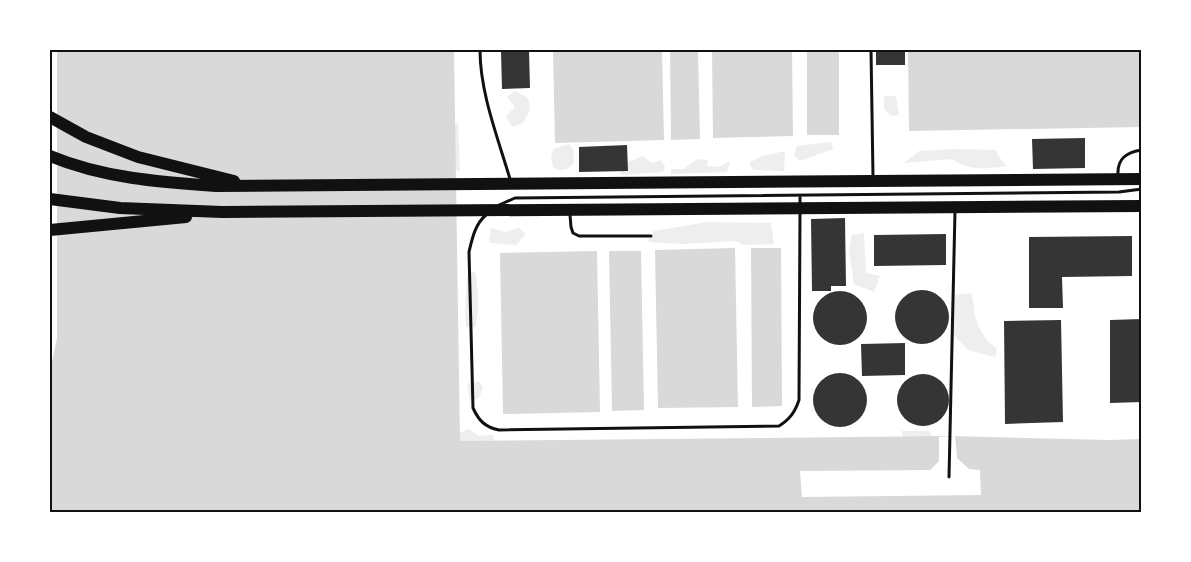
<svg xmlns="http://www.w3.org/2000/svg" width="1191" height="562" viewBox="0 0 1191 562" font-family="Raleway,sans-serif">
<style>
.green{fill:#eee}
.water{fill:#d9d9d9}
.pier{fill:#fff}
.building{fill:#353535}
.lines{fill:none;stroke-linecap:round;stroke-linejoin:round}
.service{stroke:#111;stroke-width:3}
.motorway{stroke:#111;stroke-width:12}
.neatline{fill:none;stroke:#111;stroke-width:2}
</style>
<rect width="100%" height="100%" fill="#fff"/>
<path class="green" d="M515,91L528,98L530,110L523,123L512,127L506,116L515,107L507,97Z
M884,96H896L899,115L891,116L884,109Z
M458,122L460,171L447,169L455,125Z
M831,142L833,149L800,161L794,155L797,146Z
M569,144L573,149L574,163L567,169L558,170L553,167L551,157L553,149Z
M957,149L996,150L998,156L1007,166C986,169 969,171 952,159L904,163L919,151Z
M785,151L784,171L753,170L749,163L762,156Z
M643,156L652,163L661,160L665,167L663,172L623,175L620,173L623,164Z
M697,159L708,160L707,166L719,167L730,161L727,172L671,174V169H684Z
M707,222L771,223L774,244L743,245L735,241L682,244L648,242L654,231Z
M491,228L505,232L519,228L526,234L516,245L491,243L489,241Z
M864,233L866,273L880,276L874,292L854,284L849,250L852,235Z
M475,271C478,290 481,307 475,327H466L465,314L467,275Z
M971,293C975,303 973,312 977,322C980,331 988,344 997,348L995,357L968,350L951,332L953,295Z
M479,381L483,387L479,398L470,401L467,385Z
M469,429L479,436L493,435L494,445L450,446L459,433Z
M902,431H929L937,445L903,442Z"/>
<path class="water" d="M57,50H454L460,441L949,436L1109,440L1141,439V512H50V372L57,338Z
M553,50H662L664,140L555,143Z
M670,50H698L700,139L671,140Z
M712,50H792L793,136L713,138Z
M807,50H839V135H807Z
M908,50H1141V127L909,131Z
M735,248L738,407L658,408L655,250Z
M751,248H781L782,406L752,407Z
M597,251L600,412L503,414L500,253Z
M609,251H641L644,410L612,411Z"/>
<path class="pier" d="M955,436L957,458L969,469L980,470L981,495L802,497L800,471L930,470L939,461V437Z"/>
<path class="building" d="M529,50L530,88L502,89L501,51Z
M876,50H905V65H876Z
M1085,138V168L1033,169L1032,139Z
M627,145L628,171L579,172V147Z
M845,218L846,286H831V291H812L811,219Z
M946,234V265L874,266V235Z
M1132,236V276L1062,277L1063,308H1029V237Z
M895 317a27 27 0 1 1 54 0a27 27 0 1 1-54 0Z
M813 318a27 27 0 1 1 54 0a27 27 0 1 1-54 0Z
M1142,319V402L1110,403V320Z
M1061,320L1063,422L1005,424L1004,321Z
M905,343V375L862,376L861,344Z
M813 400a27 27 0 1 1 54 0a27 27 0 1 1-54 0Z
M897 400a26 26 0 1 1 52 0a26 26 0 1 1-52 0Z"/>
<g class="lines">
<path class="service" d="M480,50C480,93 498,138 510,179
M871,50L873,177
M1118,175C1117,159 1126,152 1142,150
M499,205L515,198L1119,192L1142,189
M800,205V195
M486,215C475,224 472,239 469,252L473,408C479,421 485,427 499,430L779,426C790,419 795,412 799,400L800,212
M570,215L571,227L573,233L579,236H651
M949,477L955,211"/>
<path class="motorway" d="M50,117L86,137L138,157L234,181
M50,156C103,178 159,182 216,186L1142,179
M50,199L120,208L222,212L1142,206
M50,230L186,217"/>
</g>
<rect width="1191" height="562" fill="none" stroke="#ffffff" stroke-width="102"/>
<rect x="51" y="51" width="1089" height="460" class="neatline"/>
</svg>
